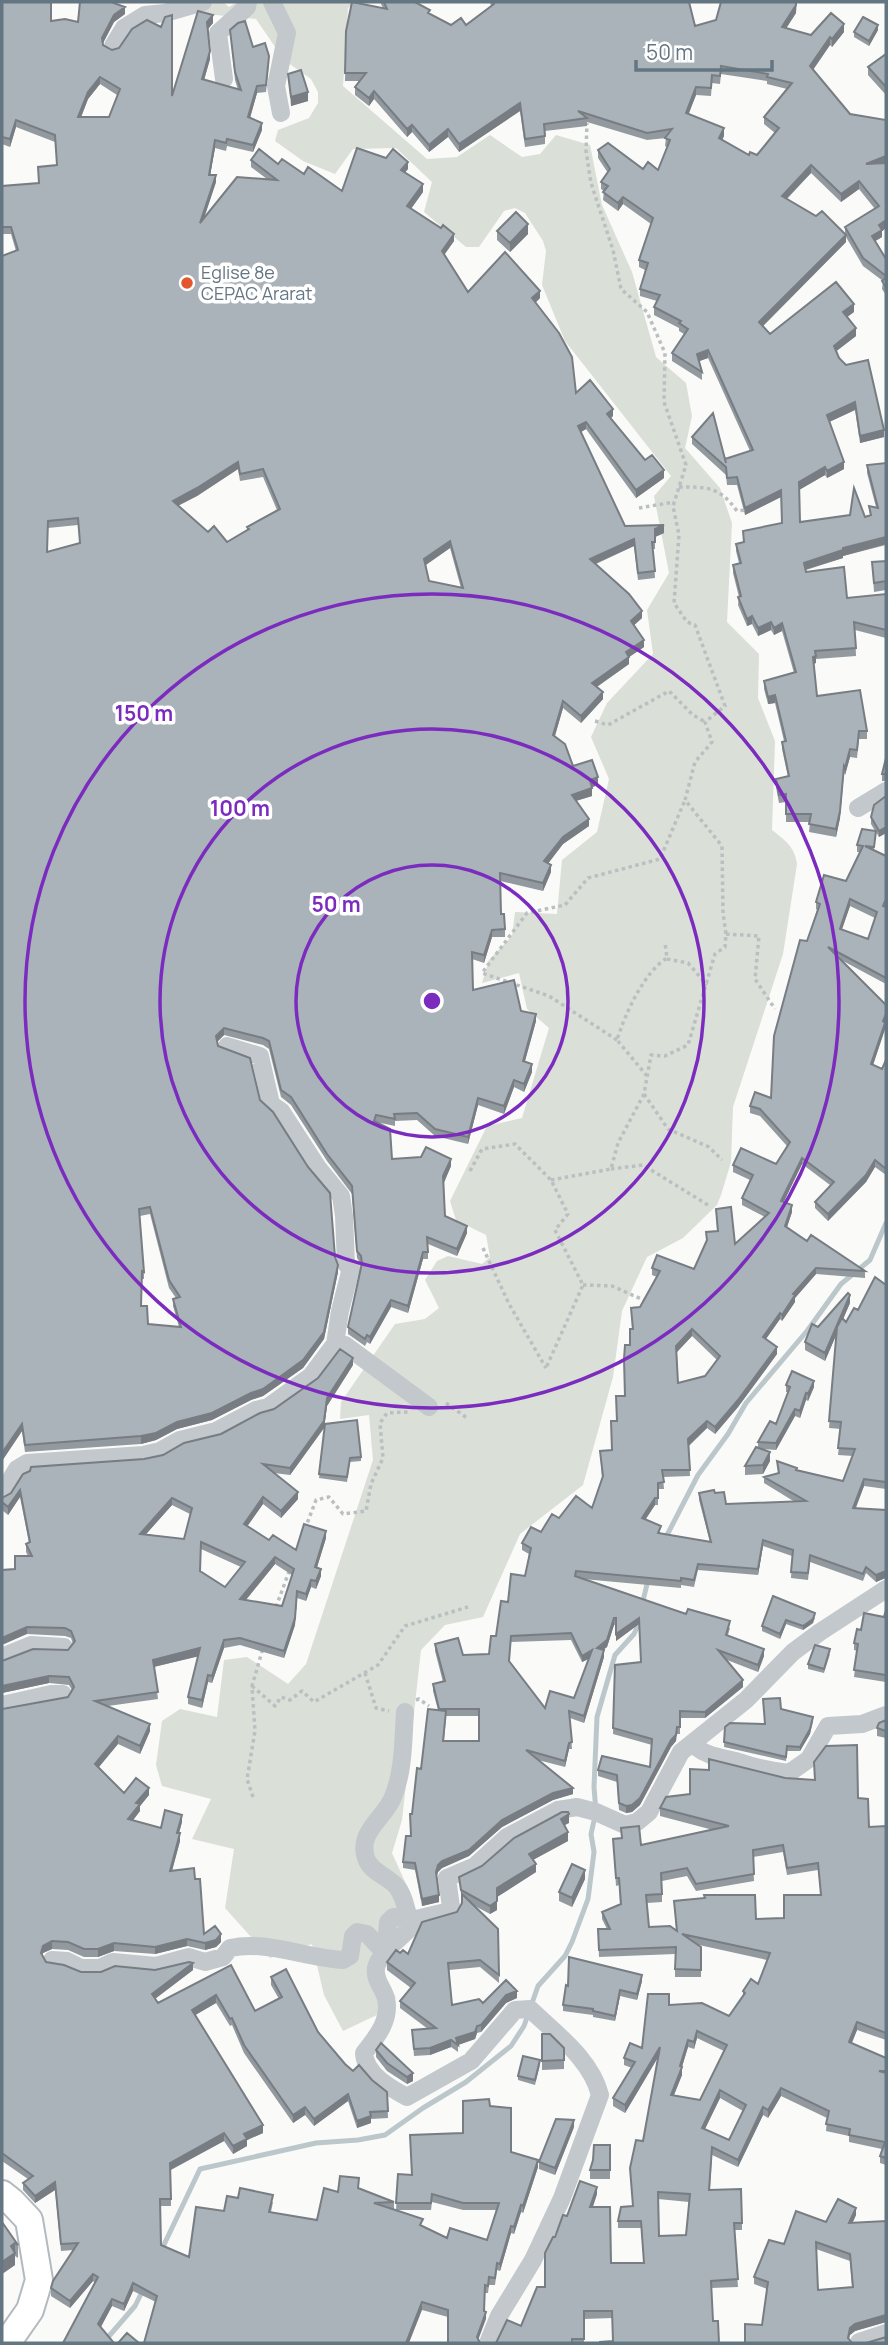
<svg xmlns="http://www.w3.org/2000/svg" width="888" height="2345" viewBox="0 0 888 2345" font-family="Manrope,sans-serif">
<style>
.green{fill:#dadfd7}
.lines{fill:none;stroke-linecap:round;stroke-linejoin:round}
.stream{stroke:#bbc7cb;stroke-width:5}
.secondary-casing{stroke:#b3babf;stroke-width:30}
.path{stroke:#bbbfc2;stroke-width:3.5;stroke-dasharray:3.5 3.5;stroke-linecap:butt}
.street{stroke:#c3c8cc;stroke-width:18}
.secondary{stroke:#fff;stroke-width:26}
.wall{fill:#929a9f;fill-rule:evenodd}
.shaded-wall{fill:#777d82}
.building{fill:#aab3b9;stroke:#777d82;stroke-width:2;fill-rule:evenodd}
.ring{fill:none;stroke:#7b2cbf;stroke-width:3.5}
.poi-dot{fill:#e4572e;stroke:#fff;stroke-width:2.5}
.labels{text-anchor:middle;stroke-width:7;stroke-linejoin:round;paint-order:stroke}
.poi-label{font-size:18px;fill:#657683;stroke:#fff;text-anchor:start}
.centre{fill:#7b2cbf;stroke:#fff;stroke-width:3.5}
.ring-label{font-size:21px;text-anchor:middle;font-weight:bold;fill:#7b2cbf;stroke:#fff;stroke-width:7;stroke-linejoin:round;paint-order:stroke}
</style>
<rect width="100%" height="100%" fill="#fafaf8"/>
<path class="green" d="M196,2H223L229,7L237,2H355L348,8L343,86L427,159L457,157L490,135L522,157L540,154L556,135L590,145L602,205L632,272L656,357L686,383L692,416L685,448L720,488L732,523L727,622L759,654L758,698L775,741L772,830C785,840 795,847 797,864L783,954L733,1107L731,1162L721,1195L717,1205L683,1238L647,1257L622,1311L613,1377L583,1485L520,1534L483,1617L445,1625L421,1650L402,1820L392,1853L410,1893L406,1943L369,1978L395,1995L396,2006L343,2031L324,1995L312,1944L270,1958L225,1908L234,1849L192,1839L211,1799L162,1786L156,1765L162,1721L180,1709L217,1717L224,1660L247,1657L288,1684L306,1664L373,1460L369,1415L340,1419L341,1402L395,1324L425,1319L439,1308L425,1280L437,1261L448,1256L482,1264L490,1257L486,1235L456,1220L450,1201L487,1126L522,1118L549,1028L527,1009L519,973L482,983L489,960L512,936L515,912L557,914L562,860L597,832L609,779L591,737L607,703L653,654L647,610L669,573L654,496L671,476L565,341L542,285L546,251L543,241L525,213L515,208L504,211L479,247H466L424,212L432,182L396,148L353,149L335,174L303,161L275,141L278,130L309,118L318,103V92L311,79L284,60L256,19L206,14Z"/>
<g class="lines">
<path class="stream" d="M665,1539L698,1475L728,1434L746,1403L807,1331L841,1284L870,1260L886,1223
M642,1605L648,1580
M161,2251L200,2169L316,2143L358,2140L385,2135L423,2108L466,2082L511,2046L524,2026L538,1986L565,1956L572,1942L588,1899L594,1852L591,1834L596,1812L594,1787L597,1717L615,1655L634,1634L640,1621
M103,2343L135,2306L144,2288"/>
<g class="secondary-casing">
<path id="secondary" d="M2,2194L12,2202L29,2220L39,2280L30,2310L7,2343"/>
</g>
<path class="path" d="M679,487C707,487 719,486 737,511L745,510
M639,508L674,502
M595,721L608,725L669,691L693,715L705,722
M726,934L759,936L755,979L775,1009
M667,959L688,963L707,985
M617,1040L549,996L482,973L527,913L565,905L588,878L660,859L685,800
M647,1076L617,1040C625,1014 644,972 667,958L665,943
M644,1094L668,1129L709,1147L722,1160
M611,1169L643,1165L708,1205
M470,1171L482,1149L515,1144L551,1180L568,1214L555,1230L583,1285L546,1368
M551,1180L611,1169L618,1143L644,1094L651,1055L665,1056L688,1045L715,954L725,947L726,934L723,913L722,846L685,800L695,762L712,742L705,722L725,706L695,625L687,622L674,603L679,535L673,506L686,465L664,402L665,353L647,312L621,289L613,250L591,183L586,151L587,123
M483,1248L509,1304L546,1368
M583,1285L612,1286L648,1302
M446,1403L467,1418
M305,1529L316,1500L329,1497L343,1514L366,1511L371,1484L383,1458L380,1423L387,1413L408,1412
M276,1607L290,1569
M365,1673L376,1708L389,1711
M252,1686L275,1706L281,1697L290,1700L302,1691L314,1702L378,1665L405,1626L468,1607
M416,1700L419,1699L429,1706
M253,1797L247,1779L255,1731L252,1686L263,1648"/>
<path class="street" d="M272,2L287,33L276,86L281,113
M113,46L124,28L145,15L165,13L203,2
M224,79L218,33L247,7L248,2
M858,808L886,791
M335,1344L345,1345L429,1407
M2,1494L17,1469L27,1463L143,1455L160,1451L180,1440L216,1431L256,1410L268,1407L311,1376L335,1344L340,1311L351,1268L346,1264L344,1216L341,1196L318,1168L281,1111L271,1104L260,1056L227,1046
M2,1657L31,1645L64,1647
M2,1705L51,1694H63
M405,1712C403,1740 404,1770 393,1797C385,1818 357,1832 366,1858C370,1872 388,1876 397,1887C405,1897 407,1914 411,1927C401,1938 379,1953 376,1968C374,1981 384,1988 386,1999C391,2020 376,2038 364,2053C365,2074 390,2088 407,2097L471,2061L515,2010L530,2009C556,2034 591,2059 600,2095L562,2198L533,2260L499,2316L488,2343
M694,1742L696,1747C710,1758 723,1757 739,1762C756,1768 771,1771 789,1773L809,1759L828,1726L862,1724L886,1715
M52,1960L67,1961L81,1968H100L113,1962L156,1966L189,1957L205,1962L223,1957L230,1948C267,1940 305,1958 343,1960L350,1956L353,1936L357,1932L367,1934L380,1948L386,1947L388,1922L393,1917L416,1919L450,1911L451,1907L447,1878L475,1866L507,1837L558,1810L577,1807L596,1812L625,1825L637,1822L649,1812L681,1752L746,1700L793,1652L820,1632L886,1589
M859,2342L886,2333"/>
<use href="#secondary" class="secondary"/>
</g>
<path class="wall" d="M2,2L51,21L78,22L125,14L114,22L103,43V45L172,96L198,11L213,23L208,29L210,59L204,80L238,90L235,80L230,30L253,47L269,63L266,92L257,93L250,118L262,130L253,152L227,146L226,151L215,148L210,175L216,182L204,218L267,179L251,167V160L278,164L342,191L408,169L405,172L423,192L411,209L454,241L444,255L468,292L540,298L535,303L576,393L613,416L611,418L645,460L664,478L636,498L586,429L580,432L625,526L664,533L655,537V549H653L655,578L638,580L634,546L596,564L642,618L634,625L644,647L629,657V664L597,687L603,699L581,723L563,708L555,736L573,766L598,785L592,787V796L576,801L589,826L563,844L548,863L551,872L543,891L500,881L501,914L505,929V937H492L484,963L472,959L473,990L521,1011L536,1021L525,1061L532,1072L524,1092L514,1087L504,1114L478,1105L468,1144L435,1136L417,1120L395,1121V1126L376,1122L392,1159L451,1166L444,1183L445,1216L467,1233L457,1256L428,1244V1259H423L408,1313L391,1307L370,1344L367,1342L365,1346L348,1334V1327L361,1264L357,1258L352,1194L327,1161L291,1105L281,1097L269,1049L263,1045L224,1035L217,1042L218,1046L260,1100L335,1257L338,1272L324,1339L303,1368L263,1396L251,1400L212,1420L177,1429L156,1440L141,1444L25,1452L22,1431L2,1461V256L16,251L11,234H2V186L39,183L38,167L57,165L55,142L16,127L10,147L2,144ZM100,84L117,95L109,117H81L88,99ZM238,469L240,481L263,477L277,510L247,527V530L227,542L208,532L178,506L197,496ZM78,525L80,543L47,552L48,528ZM450,548L461,588L429,581L426,565ZM150,1214L169,1288L176,1298L173,1299V1306L179,1327L148,1324L141,1306L142,1279H144V1272L140,1216Z
M380,2H415L430,14L451,25H466L491,6L490,2H689L695,26L774,3L797,2L796,13L786,28L811,35L844,32L832,47L830,45L813,70L850,114L886,120V228L882,231V237L875,241L886,259V295L882,289L883,281L863,266L846,237V242L763,326L770,334L854,312L847,317L856,336L836,351L884,437L860,443L855,410L829,422L844,469L827,478L825,475L799,490L800,522L870,516L869,506L876,507L867,473V465L886,463V545L843,556V558L806,570V572L847,598L886,599V638L855,630L856,656L816,659V663L813,664L817,696L867,731V739H859L857,758L850,757L845,775L844,773L840,818L836,837L809,832L810,822H786V802L779,803L776,787V779L788,777L782,749V742L784,741L775,703L768,704L764,689V681L794,673L782,631L774,635L771,630L758,636L752,624L747,626L738,605L739,597L733,573V565L739,563L736,551V544L743,542L781,523V497L745,515L737,485H727L726,475L692,444V437L725,461L750,451L708,358L699,361L702,372V380L672,361V353L684,334L679,331V328L654,315V307L657,301L640,296V289L645,270L639,267V260L651,224L623,204L618,211L603,200L604,191L601,189V182L608,173L598,158V150L643,169L658,170L667,147L665,146L666,138L647,140L587,122V126L545,131V144L525,147L520,111L459,152L448,137L429,152L412,132L407,137L374,99L369,106L355,95V87L359,81H345L346,31L383,8ZM721,74L767,81V84L787,89L764,117V124L775,133L757,155H749L722,140L724,136L688,114L696,95L711,96L712,83L720,84ZM811,173L841,202L859,189L875,209L845,227V234L787,199Z
M878,30L869,46L854,37V32Z
M886,54V95L868,75V67Z
M288,74L308,101L291,106Z
M497,231L528,234L510,252L497,240Z
M886,561V590L874,592L872,562Z
M886,758V781H882V774Z
M886,796V833L879,837L876,832L874,850L886,856V984L843,961L886,1005V1021L885,1023V1029L873,1065L882,1069L886,1060V1175L875,1167L866,1182L828,1221L815,1208V1202L830,1185L802,1164L783,1202L792,1212L787,1227L807,1241L865,1271V1278L816,1274L795,1298V1302L782,1321L780,1319L766,1339L777,1354L738,1407L715,1434L707,1428L689,1446L690,1476L663,1477L664,1489H658V1505H655L645,1519L661,1533L710,1542L699,1500V1493H715L726,1504L795,1502L764,1483V1477L778,1473L777,1461L797,1470L843,1481L853,1456L838,1455L841,1429L829,1428L836,1335L825,1361L805,1350V1342L818,1327L850,1303L843,1319L846,1322L858,1310L886,1285V1489L864,1486L856,1508L886,1510V1578L876,1582L866,1573L863,1581L810,1562L808,1580L791,1578L792,1556L763,1546L758,1575L698,1570L694,1587L681,1585V1588L583,1579L730,1628L728,1635L764,1656L758,1672L727,1660L743,1687L705,1718H680V1734H677L676,1741L671,1747L640,1805L632,1812L626,1813L619,1810L617,1782L598,1776V1770L650,1767L652,1745L613,1734L615,1665L641,1662L639,1624L616,1641V1625H614L607,1647L603,1650L604,1657L584,1723L570,1718L572,1749H569L565,1767L538,1760L573,1794L553,1800L502,1827L469,1856L442,1868L438,1872L436,1877L439,1902L422,1906L415,1870L403,1868V1862L411,1836L412,1814L421,1769L438,1710L433,1691V1684L443,1682L435,1651V1644L463,1655L489,1654L508,1602L525,1576L529,1554L522,1550V1543L541,1532L559,1518L592,1508L602,1478L600,1451L612,1450L617,1421L625,1396L632,1329L631,1308L640,1307L657,1277L652,1275V1268L694,1269L717,1231L716,1209L735,1244L765,1217L742,1205V1198L750,1180L733,1172V1165L776,1164L787,1146L760,1116L750,1113V1106L771,1098L807,941L817,910L816,909V902L846,881L860,852H857V845L875,831L871,824V817ZM850,906L875,918L868,939L842,929ZM692,1336L717,1360L705,1376L678,1383L677,1352ZM571,1640L582,1662L589,1659L574,1698L545,1708L509,1661L511,1642ZM446,1716H479V1741H444Z
M353,1365L327,1406L324,1428L290,1475L274,1473L298,1499L281,1518L263,1504L247,1526L269,1540L296,1550L326,1538L317,1567L321,1576L316,1589L311,1587L306,1601L297,1598L295,1625L284,1658L240,1645L224,1648L212,1683L208,1682L202,1708L188,1704V1697L198,1656L154,1667L158,1699L108,1706L150,1731L140,1754L118,1744L98,1767L124,1793L149,1795L140,1806V1811L132,1821L161,1828L182,1822L179,1833L180,1841L172,1871L204,1934L221,1942L216,1947L205,1950L187,1946L155,1954L114,1951L98,1957H84L68,1950L52,1949L43,1953L42,1955L46,1962L81,1972L193,1970L155,1999L158,2003L231,1965L255,2011L279,1999L271,1985V1977L345,2064L353,2071L372,2080L387,2092L388,2118L371,2119V2123L357,2128L348,2101L314,2126L305,2115L293,2123L244,2053L232,2025L230,2026L216,2003L195,2015L263,2133L247,2140V2146L233,2154L224,2141L171,2170V2206H160L161,2245L189,2257L224,2211L238,2198L273,2202L271,2212L317,2220L338,2192L359,2188L394,2202V2209H392L423,2226L447,2238L487,2240L496,2210H463L432,2202L431,2210H396L398,2174L411,2175L463,2133L490,2106L511,2152L538,2167L523,2213L521,2212L514,2234L511,2233L500,2271L497,2270L495,2285H489L488,2293H485L484,2311L486,2319L448,2317L422,2310L156,2302L133,2291L124,2311L112,2306L101,2327L63,2343L95,2283L93,2281L70,2308L51,2296V2288L73,2250L61,2251L55,2190L35,2203L23,2190V2183L28,2179L2,2161V1709L68,1697L72,1690L69,1685L49,1683L2,1693L68,1650L73,1644L71,1638L65,1636L27,1634L15,1569L28,1556L26,1552V1544L29,1543L20,1497L8,1515L2,1510V1498L11,1493L163,1455L221,1434L274,1409ZM172,1505L190,1514L184,1539L146,1534ZM201,1549L241,1567L225,1587L200,1572ZM275,1564L292,1575L282,1606L246,1600Z
M786,1385L814,1387L808,1401L806,1400L800,1418L795,1416L776,1450L762,1449L770,1461L763,1474L745,1475V1466L758,1447V1442L776,1424L788,1392H786Z
M325,1424L361,1457V1461L350,1462L347,1482L319,1478Z
M773,1596L815,1618L813,1623L803,1630L786,1624L780,1639L762,1631V1626Z
M886,1610V1682L854,1677L857,1651L854,1650V1643L861,1630L884,1617Z
M830,1654L824,1673L808,1669V1664Z
M781,1709L813,1722L810,1734L800,1751H787L786,1761L724,1747L725,1727L765,1724Z
M886,1720V1738L877,1736V1728Z
M858,1798L869,1827L886,1826V2040L857,2030L852,2043L886,2058V2165L880,2163V2156L882,2149L849,2142V2136L826,2131L827,2118L781,2096L768,2118L763,2115L738,2167L712,2155L710,2190L742,2223V2230H734L738,2287L711,2288L613,2341L612,2318L584,2319V2343H496L521,2326L545,2287L555,2237L567,2216L597,2194L593,2207L611,2263H644L641,2228H618V2221L633,2206L630,2168L643,2141L658,2057L625,2113L613,2106V2098L632,2068L624,2065V2058L642,2048L669,2005L729,2016L743,1997V1991L758,1984L767,1960L699,1945L701,1947V1977H675V1954L599,1957L598,1929H607L602,1919V1912L620,1904L619,1885L616,1886L613,1839L621,1838V1828L641,1845L713,1830L660,1816V1808ZM783,1852L787,1875L818,1870L821,1895L784,1918L756,1919L704,1895V1898L674,1901L676,1930L649,1927L647,1903L662,1902V1881L687,1876L696,1891L754,1881L753,1857ZM697,2038L724,2051L700,2100L674,2095L682,2075V2067L688,2047L694,2049ZM720,2098L743,2111L729,2140L705,2129ZM658,2199L689,2202L686,2235L659,2236Z
M569,1823L564,1825L568,1841L533,1860L536,1872L497,1897V1910L490,1914L473,1905L498,1929L499,1983L480,1967L449,1970L452,2005L483,2003L517,1998L506,2003L481,2032L477,2033L475,2039L458,2045V2052L451,2047L430,2055L414,2056L412,2030L428,2029L400,2008V2001L411,1988L387,1970V1962L400,1953L408,1954L457,1912L462,1902L459,1877Z
M585,1879L572,1907L559,1901V1892Z
M642,1981L637,2000L620,1996L615,2021L593,2017V2015L563,2011V2005Z
M542,2034L564,2048V2069L542,2070Z
M376,2050L413,2081L407,2084L387,2071L376,2057Z
M540,2065L535,2085L518,2080V2076Z
M574,2127L555,2175L539,2169V2162Z
M610,2145V2179H590V2170Z
M856,2215L852,2223L886,2221V2322L855,2331L850,2335L762,2325L767,2289L754,2284V2277L784,2244L826,2222ZM816,2249L850,2261L852,2287L818,2290Z
M2,2222L18,2245V2258L15,2256V2265L2,2274Z"/>
<path class="shaded-wall" d="M796,2V13L782,35V27Z
M125,7V14L114,22L102,45V38L114,15Z
M213,15V23L207,30V22Z
M844,24V32L832,47V39Z
M878,25V30L869,46V41Z
M830,37V45L810,74V66Z
M210,51V59L202,87V79Z
M100,77V84L88,99L78,125V117L88,92Z
M257,86V93L248,125V117Z
M696,87V95L686,121V113Z
M374,91V99L369,106V98Z
M308,92V101L291,106V97Z
M520,103V111L459,152V144Z
M16,120V127L10,147V139Z
M262,123V130L253,152V145Z
M412,125V132L407,137V129Z
M724,128V136L719,146V138Z
M448,129V137L429,152V145Z
M215,140V148L209,182V175Z
M886,156V163L866,164Z
M408,162V169L401,177V170Z
M811,165V173L782,203V196Z
M216,175V182L200,230V223Z
M859,181V189L841,202V194Z
M423,184V192L407,214V206Z
M623,197V204L618,211V203Z
M886,220V228L882,231V237L872,243V236L879,225Z
M528,224V234L510,252V243Z
M454,234V241L442,258V251Z
M846,235V242L759,330V322Z
M540,291V298L532,306V298Z
M854,304V312L843,320V312Z
M856,328V336L834,353V346Z
M708,350V358L697,362V354Z
M855,402V410L827,423V415Z
M613,409V416L607,421V414Z
M586,422V429L578,434V426Z
M884,430V437L860,443V436Z
M238,462V469L197,496L173,508V501Z
M844,462V469L827,478V471Z
M825,467V475L799,490V482Z
M664,470V478L636,498V490Z
M781,490V497L745,515V508Z
M664,525V533L655,537V529Z
M886,537V544L843,556V558L804,570V563L843,548Z
M634,539V546L590,566V559Z
M450,541V548L424,566V559Z
M642,611V618L631,628V621Z
M752,616V624L747,626V619Z
M771,622V630L758,636V628Z
M782,623V631L774,635V628Z
M644,640V647L629,657V664L592,690V683L626,652Z
M816,656V663L813,664V657Z
M603,692V699L581,723V716Z
M775,695V703L768,704V697Z
M563,701V708L553,742V735Z
M850,749V757L845,775V768Z
M844,766L840,818L836,837V829Z
M598,777V785L590,788V780Z
M592,788V796L572,802V795Z
M589,819V826L563,844L544,869V861L563,837Z
M886,827V833L879,837V831Z
M551,865V872L543,891V883Z
M850,899V906L840,935V929Z
M492,930V937L484,963V955Z
M536,1014V1021L523,1068V1061Z
M886,1014L885,1029L871,1071V1064L883,1021Z
M224,1028V1035L216,1043V1036Z
M532,1064V1072L524,1092V1084Z
M514,1080V1087L504,1114V1106Z
M478,1098V1105L468,1144V1137Z
M802,1158V1164L781,1208V1201Z
M451,1159V1166L443,1184V1176Z
M875,1160V1167L866,1182L828,1221V1214Z
M792,1205V1212L785,1233V1226Z
M467,1226V1233L457,1256V1249Z
M423,1252V1259L408,1313V1306Z
M338,1265V1272L324,1339L303,1368L263,1396L251,1400L212,1420L177,1429L156,1440L141,1444V1436Z
M816,1268V1274L795,1298V1302L782,1321V1315L793,1294Z
M850,1295V1303L825,1361V1353Z
M391,1300V1307L370,1344V1337Z
M780,1313V1319L763,1343V1337Z
M692,1329V1336L676,1353V1346Z
M777,1347V1354L738,1407L715,1434V1427Z
M353,1358V1365L327,1406L324,1428L290,1475V1468L327,1398Z
M814,1381V1387L808,1401V1394Z
M806,1393V1400L800,1418V1411Z
M795,1409V1416L776,1450V1443Z
M707,1421V1428L688,1446V1439Z
M22,1424V1431L2,1461V1453Z
M770,1452V1461L763,1474V1465Z
M864,1479V1486L853,1514V1508Z
M20,1490V1497L8,1515V1507Z
M298,1492V1499L281,1518V1511Z
M263,1497V1504L244,1531V1524Z
M172,1498V1505L140,1541V1534Z
M655,1498V1505L642,1525V1518Z
M326,1531V1538L315,1574V1567Z
M763,1540V1546L758,1575V1569Z
M275,1557V1564L240,1607V1599Z
M321,1569V1576L316,1589V1581Z
M885,1571V1578L876,1582V1575Z
M311,1580V1587L306,1601V1594Z
M297,1598L295,1625L284,1658V1651Z
M815,1613L813,1623L803,1630V1626Z
M614,1618V1625L607,1647L597,1654V1648Z
M639,1618V1624L616,1641V1634Z
M786,1620V1624L780,1639V1634Z
M27,1627V1634L2,1645V1638Z
M224,1640V1648L212,1683V1676Z
M200,1648V1656L153,1667V1660Z
M764,1649V1656L758,1672V1665Z
M592,1650V1657L582,1662V1656Z
M604,1650V1657L584,1723V1716Z
M208,1675V1682L202,1708V1700Z
M49,1676V1683L2,1693V1686Z
M743,1680V1687L705,1718V1712Z
M813,1717L810,1734L800,1751V1747Z
M150,1724V1731L140,1754V1746Z
M677,1727L676,1741L671,1747L640,1805L632,1812L626,1813V1806Z
M118,1736V1744L95,1772V1764Z
M569,1743V1749L565,1767V1761Z
M149,1788V1795L140,1806V1811L128,1827V1819L136,1803Z
M573,1788V1794L553,1800L502,1827L469,1856L442,1868L438,1872L436,1879V1872L438,1865L442,1861L502,1820L553,1793Z
M569,1814V1823L561,1827V1819Z
M182,1815V1822L177,1840V1833Z
M568,1832V1841L529,1862V1854Z
M180,1833V1841L170,1878V1871Z
M536,1864V1872L497,1897V1888Z
M585,1870V1879L572,1907V1898Z
M439,1895V1902L422,1906V1899Z
M497,1901V1910L490,1914V1906Z
M221,1934V1942L216,1947L205,1950V1943Z
M187,1939V1946L155,1954V1947Z
M52,1941V1949L43,1953L41,1960V1953L43,1946Z
M114,1943V1951L98,1957V1949Z
M193,1963V1970L152,2001V1994Z
M642,1975V1981L637,2000V1994Z
M620,1990V1996L615,2021V2016Z
M517,1991V1998L506,2003L481,2032V2025L506,1995Z
M216,1995V2003L192,2017V2010Z
M857,2022V2030L849,2049V2042Z
M477,2026V2033L475,2039L458,2045L456,2038Z
M697,2031V2038L694,2049V2042Z
M451,2040V2047L430,2055V2048Z
M688,2040V2047L680,2073L682,2067V2075L671,2102V2095Z
M660,2047V2054L625,2113V2105Z
M413,2073V2081L407,2084V2077Z
M781,2088V2096L768,2118V2110Z
M720,2090V2098L702,2135V2128Z
M348,2094V2101L314,2126V2119Z
M305,2107V2115L293,2123V2115Z
M763,2107V2115L738,2167V2160Z
M371,2116V2123L357,2128V2121Z
M574,2120V2127L555,2175V2168Z
M263,2125V2133L247,2140V2146L233,2154V2146L244,2134Z
M224,2133V2141L170,2170V2163Z
M538,2160V2167L523,2213V2206Z
M55,2182V2190L35,2203V2196Z
M597,2187V2194L590,2214V2207Z
M521,2205V2212L514,2234V2227Z
M856,2208V2215L849,2231V2223Z
M511,2226V2233L500,2271V2264Z
M15,2243V2265L2,2274V2262L11,2246Z
M93,2274V2281L70,2308V2301Z
M133,2283V2291L124,2311V2304Z
M112,2299V2306L98,2332V2324Z
M422,2302V2310L409,2343H406Z
M486,2312V2319L477,2343V2337Z
M886,2315V2322L855,2331L850,2335L848,2343L850,2328L855,2324Z"/>
<path class="building" d="M2,2H51V21L65,19L78,22L80,2H111L125,7L114,15L102,38L103,45L112,50L119,48L132,29L147,20L161,27L165,17L172,15V96L198,11L213,15L207,22L210,51L202,79L241,90L235,72L230,30L238,23L245,21L253,47L265,43L269,56L266,85L257,86L248,117L262,123L253,145L227,139L226,143L215,140L209,175H216L200,223L237,177L277,180L251,160L259,149L278,164L282,159L304,174L308,167L342,191L357,148L386,158L393,149L408,162L401,170L423,184L407,206L441,228L443,225L454,234L442,251L468,292L505,252L540,291L532,298L559,333L572,357L576,393L590,380L613,409L607,414L645,460L652,455L664,470L636,490L586,422L578,426L625,526L664,525L655,529V542H652L655,571L638,573L634,539L590,559L629,594L642,611L631,621L644,640L626,652L629,657L592,683L603,692L581,716L563,701L553,735L565,744L573,766L592,760L598,777L590,780L592,788L572,795L589,819L563,837L544,861L551,865L543,883L500,873L501,914H504L505,929L492,930L484,955L472,952L473,990L514,980L521,1011L536,1014L523,1061L532,1064L524,1084L514,1080L504,1106L478,1098L468,1137L435,1129L417,1113L394,1114L395,1119L376,1115L374,1121L390,1129L392,1159L421,1157L426,1147L451,1159L443,1176L445,1216L467,1226L457,1249L427,1237L428,1252H423L408,1306L391,1300L370,1337L367,1335L365,1339L348,1327L362,1263L361,1256L357,1251L352,1186L327,1154L291,1097L281,1090L269,1041L263,1038L224,1028L216,1036L218,1046L250,1058L260,1100L273,1112L308,1167L330,1193L335,1257L338,1265L324,1332L303,1360L263,1389L251,1393L212,1413L177,1422L156,1433L141,1436L25,1445L22,1424L2,1453V256L18,250L11,227H2V186L39,183L38,167L57,165L55,135L16,120L10,139L2,137ZM100,77L120,89L109,117H78L88,92ZM238,462L240,474L263,469L280,509L247,527L249,529L227,542L214,526L208,532L173,501L197,488ZM78,518L80,543L47,552L48,521ZM450,541L463,588L429,581L424,559ZM150,1207L169,1280L180,1297L173,1299L181,1327L148,1324L147,1306H141L142,1271L144,1272L139,1209Z
M352,2L387,9L384,2H415L430,10L428,13L451,25L461,18L466,25L494,4L493,2H689L695,26L716,20L721,2H796V5L782,27L811,35L831,13L844,24L832,39L830,37L810,66L850,114L886,120V156L866,164L886,163V220L879,225L882,230L872,236L886,259V276L863,258L845,227L879,206L859,181L841,194L811,165L782,196L816,216L822,211L846,235L759,322L770,334L836,282L854,304L843,312L856,328L834,346L839,358L846,365L868,360L884,430L860,436L855,402L827,415L844,462L827,471L825,467L799,482L800,522L850,515L854,488L865,517L871,515L869,506L878,508L867,465L886,463V537L843,548V550L804,563L806,572L844,567L847,598L886,594V630L854,622L856,648L815,651L816,656L813,657L817,696L860,690L867,731H859L857,750L850,749L845,768L844,766L840,811L836,829L809,824L811,814H786V794L779,795L776,779L789,776L782,742L786,741L775,695L768,697L764,681L796,672L782,623L774,628L771,622L758,628L752,616L747,619L738,597L741,596L733,565L741,563L736,544L744,542L743,531L782,523L781,490L745,508L737,477L727,478L726,467L692,437L713,413L726,463L725,459L753,450L708,350L697,354L702,372L672,353L688,329L679,323L681,321L654,307L660,295L640,289L648,263L639,260L653,218L623,197L618,203L603,192L608,186L601,182L610,169L598,150L608,143L643,169L648,162L658,170L670,140L665,138L672,129L647,133L578,111L587,118L544,124L545,136L525,139L520,103L459,144L448,129L429,145L412,125L407,129L374,91L369,98L355,87L366,73H345L346,31ZM721,66L768,74L767,77L792,83L764,117L779,128L757,155L750,152L749,155L719,138L724,128L686,113L696,87L711,88L712,75L720,76Z
M863,17L878,25L869,41L854,32Z
M886,54V87L868,67Z
M301,70L308,92L291,97L288,74Z
M516,212L528,224L510,243L497,231Z
M886,278V287L882,281Z
M886,561V581L874,583L872,562Z
M886,758V774H882Z
M886,796V827L879,831L871,817L874,805Z
M862,829L876,831L874,847L865,846L886,856V899L883,906L886,907V978L828,947L886,1005V1014L883,1021L885,1023L871,1064L882,1069L886,1060V1169L875,1160L866,1175L828,1214L815,1202L834,1182L802,1158L781,1201L792,1205L785,1226L807,1241L811,1235L865,1271L816,1268L793,1294L795,1295L782,1315L780,1313L763,1337L777,1347L738,1400L715,1427L707,1421L688,1439L690,1470H662L664,1482L658,1483V1498H655L642,1518L661,1526L658,1533L711,1542L699,1493L714,1490L715,1493L724,1492L726,1504L806,1501L764,1477L779,1473L777,1461L797,1468L796,1470L843,1481L855,1449L838,1448L841,1422L829,1421L837,1327L842,1318L846,1322L854,1308L858,1310L875,1277L886,1285V1482L864,1479L853,1508L886,1510V1571L876,1575L866,1567L863,1574L810,1555L808,1573L791,1572L793,1550L763,1540L758,1569L698,1564L694,1580L681,1578V1581L576,1571L575,1576L686,1614L688,1609L730,1621L726,1635L764,1649L758,1665L718,1650L743,1680L705,1712L680,1711V1727H677L676,1735L671,1740L640,1798L632,1805L626,1806L619,1803L617,1775L598,1770L602,1756L650,1767L652,1739L613,1728L615,1665L641,1662L639,1618L616,1634V1618H614L607,1640L597,1648L604,1650L584,1716L569,1711L572,1742L569,1743L565,1761L526,1750L573,1788L553,1793L502,1820L469,1850L442,1861L438,1865L436,1872L439,1895L422,1899L415,1863L403,1862L406,1836H411L410,1814H412L417,1768L421,1769L428,1709L446,1711L443,1741H479V1709H439L433,1684L445,1681L435,1644L458,1638L463,1655L489,1654L491,1636H496L501,1601L508,1602L511,1574L525,1576L531,1548L522,1543L531,1527L541,1532L552,1514L559,1518L576,1496L592,1508L603,1476L600,1451L612,1450L611,1421H617L616,1396H625L624,1359L625,1345H630V1329H633L631,1308L640,1307L660,1271L652,1268L657,1255L694,1269L707,1240L706,1232L718,1231L716,1209L731,1207L735,1244L769,1213L742,1198L753,1175L733,1165L741,1148L776,1164L790,1142L760,1109L750,1106L755,1092L771,1098L774,1036L800,940L807,941L820,904L816,902L824,875L846,881L863,846L857,845ZM850,899L877,912L868,939L840,929ZM692,1329L720,1356L705,1376L678,1383L676,1346ZM571,1633L582,1656L592,1650L574,1698L550,1691L545,1708L509,1661L511,1636Z
M848,1293L850,1295L825,1353L805,1342L812,1324L818,1327Z
M340,1349L353,1358L327,1398L324,1421L290,1468L263,1464L298,1492L281,1511L263,1497L244,1524L269,1540L273,1535L296,1550L304,1524L326,1531L315,1567L321,1569L316,1581L311,1580L306,1594L297,1591L295,1618L284,1651L240,1638L224,1640L212,1676L208,1675L202,1700L188,1697L200,1648L153,1660L158,1692L95,1701L150,1724L140,1746L118,1736L95,1764L124,1793L136,1778L149,1788L136,1803L140,1804L128,1819L161,1828L165,1810L182,1815L177,1833H180L170,1871L194,1868L195,1879H200L204,1934L215,1926L221,1934L216,1940L205,1943L187,1939L155,1947L114,1943L98,1949H84L68,1942L52,1941L43,1946L41,1953L46,1962L64,1965L81,1972H101L115,1966L155,1970L189,1962L193,1963L152,1994L158,2003L231,1965L255,2011L282,1997L271,1977L286,1969L318,2032L345,2064L353,2071L359,2065L372,2080L387,2092L388,2111L370,2112L371,2116L357,2121L348,2094L314,2119L305,2107L293,2115L244,2045L232,2018L230,2019L216,1995L192,2010L263,2125L244,2134L247,2139L233,2146L224,2133L170,2163L171,2199H160L161,2245L189,2257L196,2207L224,2211L227,2196L238,2198L240,2188L273,2195L269,2212L317,2220L324,2188L338,2192L340,2176L359,2178L358,2188L394,2202L374,2203L423,2219L420,2225L447,2238L450,2228L487,2240L499,2203H463L432,2194L431,2203H396L398,2174L412,2175L410,2135L463,2133V2101L489,2099L490,2106L511,2108V2152L538,2160L523,2206L521,2205L514,2227L511,2226L500,2264L497,2263L495,2278L489,2277L488,2286L485,2285L484,2311L486,2312L477,2337L480,2343H448V2310L422,2302L406,2343H144L157,2296L133,2283L124,2304L112,2299L98,2324L114,2343H63L98,2277L93,2274L70,2301L51,2288L53,2281L78,2243L61,2244L55,2182L35,2196L23,2183L33,2176L2,2153V1709L68,1697L74,1687L69,1677L49,1676L2,1686V1661L33,1649L68,1650L75,1641L71,1631L65,1628L27,1627L2,1638V1570L15,1569V1556H32L26,1544L30,1542L20,1490L8,1507L2,1502V1498L11,1493L23,1474L30,1471L31,1467L144,1459L163,1455L184,1443L221,1434L260,1413L274,1409L318,1378ZM172,1498L192,1508L184,1539L140,1534ZM201,1542L245,1562L225,1587L200,1571ZM275,1557L294,1569L282,1606L240,1599Z
M792,1371L814,1381L808,1394L806,1393L800,1411L795,1409L776,1443L758,1442L770,1421L776,1424L790,1387L786,1385Z
M357,1420L361,1457L350,1458L347,1477L319,1474L325,1424Z
M756,1447L770,1452L763,1465L745,1466Z
M773,1596L815,1613L813,1619L803,1626L786,1620L780,1634L762,1626Z
M886,1610V1675L854,1670L858,1644L854,1643L857,1629L861,1630L864,1613L884,1617Z
M815,1645L830,1649L824,1669L808,1664Z
M780,1698L781,1709L813,1717L810,1729L800,1747L787,1746L786,1757L724,1742L725,1727L730,1723L765,1724L763,1699Z
M886,1720V1731L877,1728L879,1723Z
M857,1745L858,1798L868,1799L869,1827L886,1826V2033L857,2022L849,2042L886,2058V2071H879L886,2073V2158L880,2156L885,2142L849,2135L850,2129L826,2124L829,2111L781,2088L768,2110L763,2107L738,2160L712,2147L709,2190L741,2189L742,2223H734L738,2279L711,2281L713,2321H718L719,2343H600V2342L613,2341L612,2311H584V2339H572V2343H496L507,2320L521,2326L537,2287H545V2253L553,2237H555L563,2215L567,2216L580,2181L597,2187L590,2207H610L611,2263H644L641,2221H618L621,2207L633,2206L630,2168L636,2140L643,2141L660,2047L625,2105L613,2098L635,2062L624,2058L630,2043L642,2048L648,1994H669V2005L702,2003L729,2016L745,1993L743,1991L751,1979L758,1984L770,1953L682,1934L701,1947V1970L675,1969L676,1947L599,1950L598,1929H610L602,1912L621,1904L619,1878H616L613,1839L622,1838L621,1828L639,1826L641,1845L729,1826L660,1808L666,1797L690,1794V1769L709,1770V1759L785,1778L815,1780L814,1762L826,1746ZM783,1845L787,1868L818,1863L821,1895H784V1918L756,1919L755,1895H704L705,1898L674,1901L677,1931L670,1926L649,1927L646,1895L662,1894L661,1873L687,1868L696,1884L754,1874L753,1850ZM697,2031L727,2045L700,2100L671,2095L682,2067L680,2066L688,2040L694,2042ZM720,2090L746,2105L729,2140L702,2128ZM658,2192L690,2194L686,2235L659,2236Z
M562,1812H568L569,1814L561,1819L568,1832L529,1854L536,1864L497,1888V1901L490,1906L461,1890L459,1877L482,1866L514,1838Z
M572,1864L585,1870L572,1898L559,1892Z
M462,1894L498,1929L499,1975L480,1960L448,1963L452,2005L479,1999L483,2003L506,1980L517,1991L506,1995L481,2025L477,2026L475,2032L456,2038L458,2045L451,2040L430,2048L414,2049L412,2030L436,2028L400,2001L415,1983L387,1962L396,1950L400,1953L403,1950L408,1954L422,1922L457,1912L462,1903Z
M569,1957L642,1975L637,1994L620,1990L615,2016L593,2011V2009L563,2005L566,1985L568,1986Z
M542,2034H550L564,2048V2060L542,2061Z
M381,2043L413,2073L407,2077L387,2063L376,2050Z
M523,2056L540,2060L535,2080L518,2076Z
M556,2119L574,2120L555,2168L539,2162Z
M594,2145H610V2170H590L593,2160Z
M838,2199L856,2208L849,2223L886,2221V2315L855,2324L850,2328L848,2338L852,2343H745V2324L762,2325L768,2282L754,2277L769,2240L784,2244L796,2211L826,2222ZM816,2242L850,2254L853,2287L818,2290Z
M2,2222L18,2245L15,2243L11,2246L15,2253L2,2262Z
M127,2333L139,2343H118Z
M886,2337V2343H866Z"/>
<g class="ring">
<circle cx="432" cy="1001" r="136"/>
<circle cx="432" cy="1001" r="272"/>
<circle cx="432" cy="1001" r="407"/>
</g>
<circle class="poi-dot" cx="187" cy="283" r="7"/>
<g class="labels">
<g class="poi-label">
<text x="201" y="279">Eglise 8e<tspan x="201" dy="21">CEPAC Ararat</tspan></text>
</g>
</g>
<circle cx="432" cy="1001" r="10" class="centre"/>
<g class="ring-label">
<text x="144" y="721">150 m</text>
<text x="240" y="816">100 m</text>
<text x="336" y="912">50 m</text>
</g>
<rect width="888" height="2345" fill="none" stroke="#657683" stroke-width="7"/>
<path d="M636 60v10h136v-10" fill="none" stroke="#657683" stroke-width="3.5"/>
<text x="646" y="60" font-size="21" fill="#657683" stroke="#ffffff" stroke-width="5" paint-order="stroke">50 m</text>
</svg>
